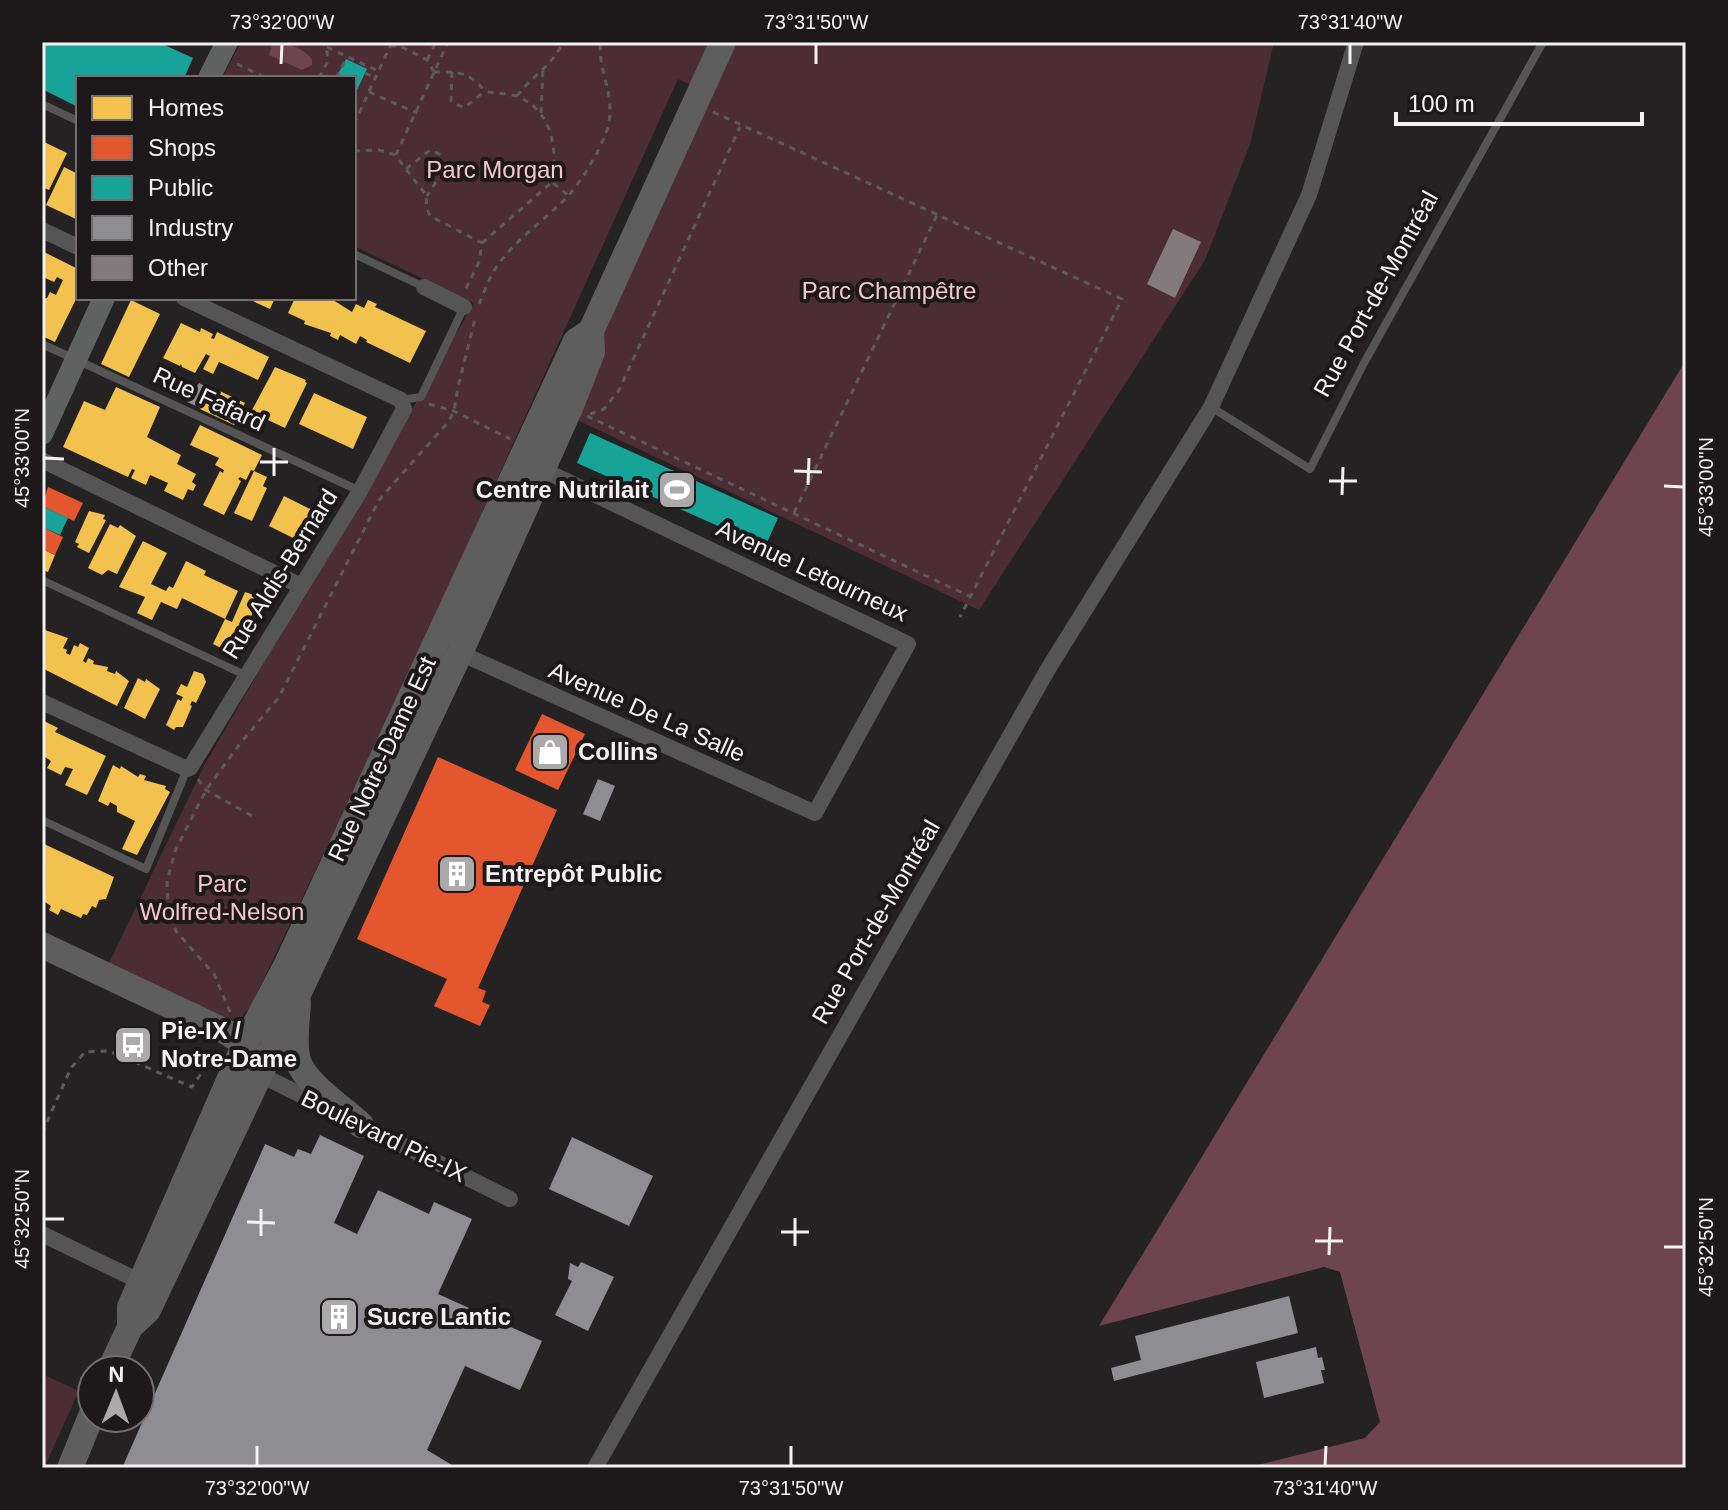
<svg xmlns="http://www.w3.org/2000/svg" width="1728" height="1510" viewBox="0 0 1728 1510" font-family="Helvetica,sans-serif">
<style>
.green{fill:#4c2d36}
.water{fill:#6d444f}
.homes{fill:#f2c14e}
.shops{fill:#e4572e}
.public{fill:#17a398}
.industry{fill:#8d8d92}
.building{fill:#84797c}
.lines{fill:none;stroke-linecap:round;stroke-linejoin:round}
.path{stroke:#5b5b5b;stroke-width:3;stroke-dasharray:6 6;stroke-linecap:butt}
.lane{stroke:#555;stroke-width:8}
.street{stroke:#555;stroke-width:16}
.secondary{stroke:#606161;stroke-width:22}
.primary{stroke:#5e5e5f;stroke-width:26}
.ticks{fill:none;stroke:#f4f1f2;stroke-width:3}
.labels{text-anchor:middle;stroke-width:8;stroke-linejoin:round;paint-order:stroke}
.park-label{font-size:24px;fill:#f5c6d1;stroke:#1d1819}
.street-label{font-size:24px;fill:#f4f1f2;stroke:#1d1819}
.poi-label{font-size:24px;font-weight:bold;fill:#f4f1f2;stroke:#1d1819;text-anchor:start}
.neatline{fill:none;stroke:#f4f1f2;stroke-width:3}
.ticks-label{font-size:20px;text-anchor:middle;fill:#f4f1f2}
</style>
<rect width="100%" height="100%" fill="#252223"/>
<path class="green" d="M241,42H723L701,90L678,79L413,665L251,1006L240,1018L229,1019L108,965L204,766L474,303L354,246V78H222Z
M729,42H1274L1250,144L1205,260L979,610L558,411Z
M42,1374L79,1391L44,1468H42Z"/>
<path class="water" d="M273,42C287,42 303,48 312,59V65L302,70L269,55Z
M1686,360V1468H1246L1365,1438L1380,1422L1340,1272L1324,1267L1099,1326Z"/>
<path class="homes" d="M42,141L67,153L49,190L42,187Z
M64,167L78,174V220L46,205Z
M42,251L78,269V295L55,342L42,336V299L47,298L50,292L56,295L63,280L57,277L54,282L45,278L42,283Z
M246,298H275L270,309Z
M295,298H330L352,312L356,304L364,308L368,300L377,304L375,307L426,331L410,363L366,342L367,340L360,336L356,344L340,335L338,340L330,336L331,333L304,324L305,321L288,313Z
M131,300L160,314L129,377L101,364Z
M181,323L200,332L201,328L213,334L211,338L214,339L217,332L269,357L258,380L219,362L213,374L203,369L210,356L206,354L195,373L182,367L181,364L180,366L163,358Z
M275,367L306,380L305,382L307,383L285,428L251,412Z
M116,387L160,407L147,437L181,455L177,464L196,474L192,482L196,485L193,491L188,489L183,500L164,491L168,483L150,475L146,485L131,478L135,470L132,469L128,477L63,447L84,401L105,410Z
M211,387L245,403L234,425L200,409Z
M314,393L367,417L353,449L299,424Z
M200,425L262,455L254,471L267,477L263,486L267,488L252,521L234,513L254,471L251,470L246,480L240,477L238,479L241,481L224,515L203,505L220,471L223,473L224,470L215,465L219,458L190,445Z
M284,496L312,510L297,540L269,526Z
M89,511L105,515L103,519L106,520L89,553L77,547L79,544L75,542Z
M110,524L118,528L120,525L136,536L117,574L108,570L102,575L88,568Z
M143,541L167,553L151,584L166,591L169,586L173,588L186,561L206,571L204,575L238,591L225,619L182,598L177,609L161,602L152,620L137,613L145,597L119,587Z
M42,549L55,555L48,572L42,570Z
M245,592L254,595V603L257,604L245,629L239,626L230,645L227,643L221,648L213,644L225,619L232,622Z
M42,629L68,638L63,648L67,650L66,653L70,655L74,645L78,647L80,643L89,648L83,661L86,663L88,658L94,661L93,664L108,667L107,671L115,674L116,671L129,681L117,706L42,668Z
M194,671L203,674L206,682L196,703L192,701L190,705L192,706L183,727H176L174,730L166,725L178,699L181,701L183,697L176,694L181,684L187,687Z
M138,678L145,682L146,679L160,689L145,719L124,708Z
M42,720L58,728L55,732L106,756L87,795L65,785L73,769L65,767L61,775L47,768L51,761L42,755Z
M113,765L120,769L121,766L138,777L140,774L146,776L144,780L166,786L165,789L170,792L137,855L122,849L135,821L117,812V806L110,802L108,806L98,801Z
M42,843L114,877L106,899L99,900L96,908L92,906L87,915L83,914L81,918L61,909L58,915L49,910L51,906L42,900Z"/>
<path class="shops" d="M48,487L83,503L74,521L42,506Z
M42,527L63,537L55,555L42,549Z
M542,714L585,734L558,790L515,770Z
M438,757L557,810L478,988L486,991L482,1002L490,1005L480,1026L434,1006L447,979L357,939Z"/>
<path class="public" d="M42,42H158L193,58L184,78H78V107L42,89Z
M346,59L367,69L354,96V78H336Z
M590,433L778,518L765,547L577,463Z
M42,506L68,518L60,535L42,527Z"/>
<path class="industry" d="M199,383L211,389L201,408L187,402Z
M598,779L615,786L600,821L583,814Z
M320,1135L364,1156L334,1223L357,1234L378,1190L429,1214L434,1202L472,1219L438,1294L542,1341L520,1390L465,1366L427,1450L457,1468H122L265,1144L294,1157L298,1149L311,1154Z
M572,1137L653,1176L629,1226L549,1189Z
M581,1262L614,1277L588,1331L555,1315L572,1281L568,1279L570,1263L578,1267Z
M1289,1296L1298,1333L1114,1381L1111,1368L1141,1360L1135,1336Z
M1316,1347L1318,1358L1322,1357L1325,1370H1321L1324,1383L1264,1398L1256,1362Z"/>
<path class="building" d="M1173,229L1201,242L1175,298L1147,284Z"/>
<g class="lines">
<path class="path" d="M390,46H400L427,60L434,72
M327,47L378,71
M427,60L436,42
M237,64L266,78
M434,72C460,72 467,71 485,91C495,94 506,93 516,96C552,109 558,149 552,182L568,195
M452,72L451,101L464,108L485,91
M365,73L375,78
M319,78L328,61L326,42
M336,78L347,57
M369,92L417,113
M517,96C533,74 550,69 563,42
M713,112L1122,299L960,617
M541,113L543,69
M354,124L392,42
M354,151L379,150L395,155L427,196L426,206L430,216L482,243L479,262L465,290
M396,155L448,42
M406,169L430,150L442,155L441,174L427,196
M482,243L551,183
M479,304C485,291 489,277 498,265C517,238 545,220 568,196C583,179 598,154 606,133C619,98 596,70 601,42
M429,404L454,411L510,439
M590,414L604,409L619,390L740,127
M587,416L971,597
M794,513L937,215
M198,779L206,790L254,817
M230,1012L214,974L176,931L168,909L167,881L176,849L206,790L239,745L279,697L379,500L449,421L454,411L458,387L475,319
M42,1133L71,1068L85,1052L109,1051L192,1087L217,1050"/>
<path class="lane" d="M42,104L78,121
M354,254L424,287
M42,344L360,491
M401,400L421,397L464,307
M1211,407L1310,469L1364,363L1543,42
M42,580L245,675
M42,820L146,869L187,769"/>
<path class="street" d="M42,230L78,247
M424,287L464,307
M42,460L299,585
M460,653L815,813L908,644L537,467
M42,702L187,769L190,768L360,491L404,409L401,400L184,298
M259,1074L329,1109
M354,1121L510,1199
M42,1234L141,1282
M595,1468L1048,669L1211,407L1309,195L1356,42"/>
<path class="secondary" d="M209,78L227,42
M42,434L104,298"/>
<path class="primary" d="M42,945L228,1033L245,1044L252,1060
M298,1003C297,1021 293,1044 298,1061C306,1084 343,1108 361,1125
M130,1327V1307L245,1044L287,964L576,341L591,331
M110,1370L130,1327L148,1310L460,653L570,408L592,352L591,331L723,42
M70,1468L92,1414"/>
</g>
<path class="ticks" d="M281,64L282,44M816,64V44M1350,64V44M44,458L64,459M260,462H288M794,471L822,472M274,476V448M1329,481H1357M808,485L809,458M1664,486L1684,487M1342,495L1343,467M44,1219H64M247,1222L275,1223M781,1232H809M261,1236V1209M1315,1241H1343M795,1246V1218M1664,1247H1684M1329,1255L1330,1227M257,1466V1446M791,1466V1446M1325,1466L1326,1446"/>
<defs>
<g id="stadium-square" transform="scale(2)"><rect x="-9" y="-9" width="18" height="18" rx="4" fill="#aca9aa" stroke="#1d1819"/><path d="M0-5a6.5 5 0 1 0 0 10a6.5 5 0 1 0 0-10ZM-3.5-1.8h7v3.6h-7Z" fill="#fff"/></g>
<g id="shop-square" transform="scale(2)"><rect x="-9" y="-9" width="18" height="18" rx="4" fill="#aca9aa" stroke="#1d1819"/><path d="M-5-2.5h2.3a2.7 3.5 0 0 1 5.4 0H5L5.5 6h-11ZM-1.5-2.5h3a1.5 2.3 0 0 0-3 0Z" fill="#fff"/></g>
<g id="building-square" transform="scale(2)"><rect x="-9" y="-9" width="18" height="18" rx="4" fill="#aca9aa" stroke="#1d1819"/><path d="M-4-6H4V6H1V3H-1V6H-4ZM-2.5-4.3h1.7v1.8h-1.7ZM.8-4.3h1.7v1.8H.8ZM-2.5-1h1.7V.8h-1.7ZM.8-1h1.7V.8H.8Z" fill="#fff"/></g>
<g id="bus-square" transform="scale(2)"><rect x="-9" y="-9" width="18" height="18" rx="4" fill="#aca9aa" stroke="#1d1819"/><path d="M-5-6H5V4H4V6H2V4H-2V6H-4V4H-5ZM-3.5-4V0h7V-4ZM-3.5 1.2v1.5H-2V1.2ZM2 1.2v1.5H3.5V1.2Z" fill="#fff"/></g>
</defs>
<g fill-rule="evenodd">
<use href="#stadium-square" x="677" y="490"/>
<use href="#shop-square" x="550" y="752"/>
<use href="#building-square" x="457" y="874"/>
<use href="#bus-square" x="133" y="1045"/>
<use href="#building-square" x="339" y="1317"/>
</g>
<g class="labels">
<g class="park-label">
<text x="495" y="178">Parc Morgan</text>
<text x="889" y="299">Parc Champêtre</text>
<text x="222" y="892">Parc<tspan x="222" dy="28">Wolfred-Nelson</tspan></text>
</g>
<g class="street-label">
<text transform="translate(1376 294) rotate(-61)" y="8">Rue Port-de-Montréal</text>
<text transform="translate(209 399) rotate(25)" y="8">Rue Fafard</text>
<text transform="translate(812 571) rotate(25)" y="8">Avenue Letourneux</text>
<text transform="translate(280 574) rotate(-58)" y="8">Rue Aldis-Bernard</text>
<text transform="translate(647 712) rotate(24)" y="8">Avenue De La Salle</text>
<text transform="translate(382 759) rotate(-65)" y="8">Rue Notre-Dame Est</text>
<text transform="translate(876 922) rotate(-60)" y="8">Rue Port-de-Montréal</text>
<text transform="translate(384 1136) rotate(26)" y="8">Boulevard Pie-IX</text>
</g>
<g class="poi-label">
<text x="649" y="498" text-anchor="end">Centre Nutrilait</text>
<text x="578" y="760">Collins</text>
<text x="485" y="882">Entrepôt Public</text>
<text x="161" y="1039">Pie-IX /<tspan x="161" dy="28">Notre-Dame</tspan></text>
<text x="367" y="1325">Sucre Lantic</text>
</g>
</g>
<rect width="1728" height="1510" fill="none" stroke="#1d1819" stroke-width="88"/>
<rect x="76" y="76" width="280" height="224" fill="#1d1819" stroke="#736f70" stroke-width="2"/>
<rect x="92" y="96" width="40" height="24" fill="#f2c14e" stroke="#736f70" stroke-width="2"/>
<text x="148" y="116" font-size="24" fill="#f4f1f2">Homes</text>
<rect x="92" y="136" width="40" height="24" fill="#e4572e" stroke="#736f70" stroke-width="2"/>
<text x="148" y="156" font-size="24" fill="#f4f1f2">Shops</text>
<rect x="92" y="176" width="40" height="24" fill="#17a398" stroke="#736f70" stroke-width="2"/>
<text x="148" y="196" font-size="24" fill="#f4f1f2">Public</text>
<rect x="92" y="216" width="40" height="24" fill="#8d8d92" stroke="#736f70" stroke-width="2"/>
<text x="148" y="236" font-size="24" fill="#f4f1f2">Industry</text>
<rect x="92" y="256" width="40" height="24" fill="#84797c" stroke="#736f70" stroke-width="2"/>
<text x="148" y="276" font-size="24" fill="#f4f1f2">Other</text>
<g transform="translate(116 1394) rotate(1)"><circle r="38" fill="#1d1819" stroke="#736f70" stroke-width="2"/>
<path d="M0-6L14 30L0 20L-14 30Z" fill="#aca9aa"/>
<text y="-12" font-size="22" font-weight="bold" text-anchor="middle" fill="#f4f1f2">N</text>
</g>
<path d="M1396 112v12h246v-12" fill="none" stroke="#f4f1f2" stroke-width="4"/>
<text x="1408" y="112" font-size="24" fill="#f4f1f2" stroke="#1d1819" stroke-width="6" paint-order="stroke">100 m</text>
<rect x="44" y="44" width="1640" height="1422" class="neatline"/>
<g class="ticks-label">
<text x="282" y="29">73°32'00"W</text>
<text x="816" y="29">73°31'50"W</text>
<text x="1350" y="29">73°31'40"W</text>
<text transform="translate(22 458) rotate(-90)" y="7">45°33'00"N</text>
<text transform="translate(1706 487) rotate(-90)" y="7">45°33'00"N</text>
<text transform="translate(22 1219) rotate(-90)" y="7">45°32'50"N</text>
<text transform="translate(1706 1247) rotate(-90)" y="7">45°32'50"N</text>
<text x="257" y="1495">73°32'00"W</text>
<text x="791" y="1495">73°31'50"W</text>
<text x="1325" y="1495">73°31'40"W</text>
</g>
</svg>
